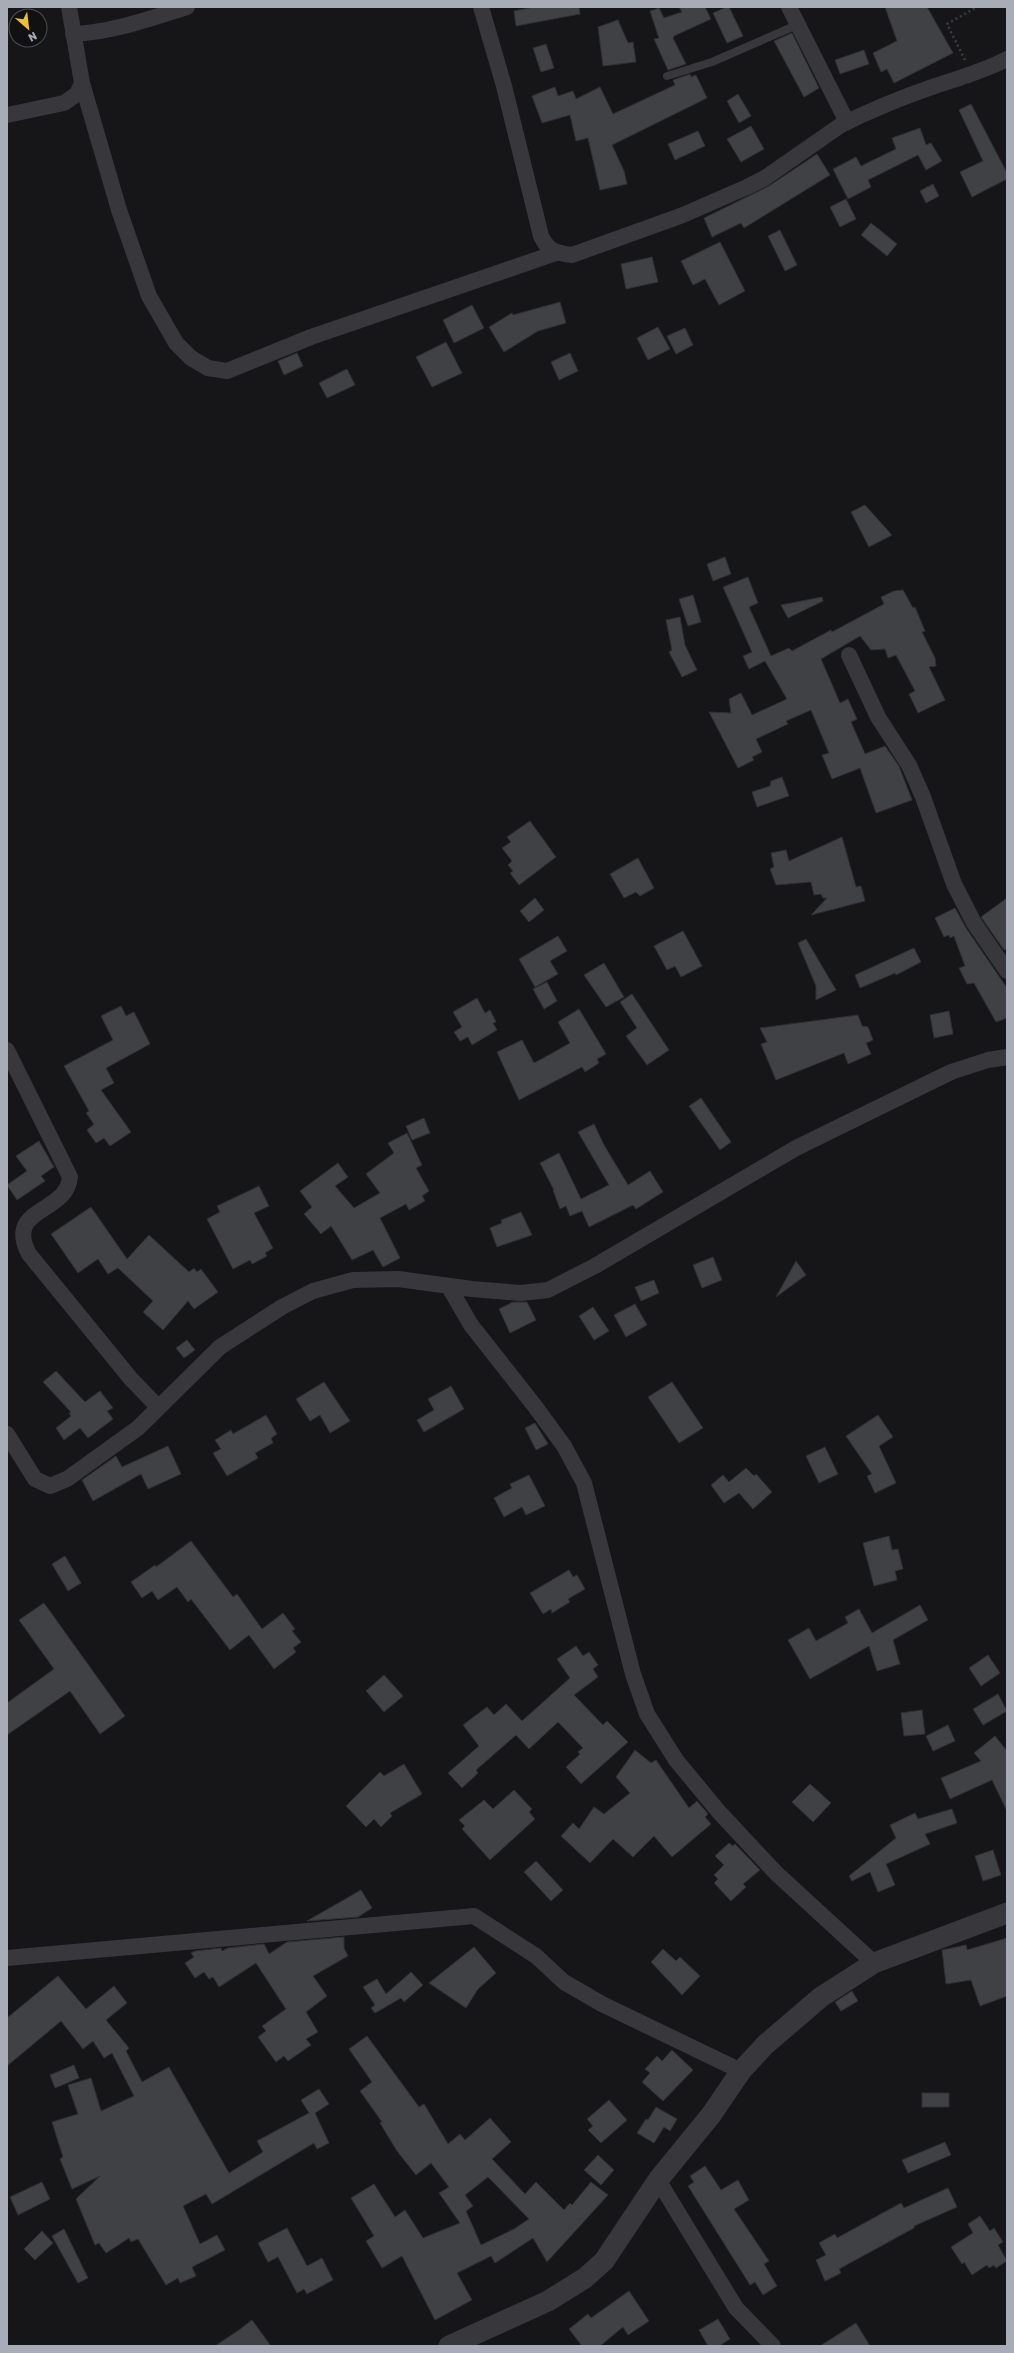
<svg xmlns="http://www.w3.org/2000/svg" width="1014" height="2353" viewBox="0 0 1014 2353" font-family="Rubik,sans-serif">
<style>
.building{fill:#404144;stroke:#303033;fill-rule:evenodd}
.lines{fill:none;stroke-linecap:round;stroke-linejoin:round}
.path{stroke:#3d3e43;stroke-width:2.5;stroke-dasharray:2 3;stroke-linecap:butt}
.service{stroke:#37373c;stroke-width:8}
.minor{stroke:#37373c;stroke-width:16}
.tertiary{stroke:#37373c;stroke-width:21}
</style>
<rect width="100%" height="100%" fill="#161618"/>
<path class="building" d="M534,7H579L580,14L516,26L514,11Z
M679,7H705L711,19L674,36L673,38L686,64L668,70L654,39L659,38L650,11L659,8L664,18L682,12Z
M727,7H729L743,36L727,43L713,13Z
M885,7H927L953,53L894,83L887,69L881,72L873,53L897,41Z
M618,20L628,43L633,42L636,62L603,66L598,27Z
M792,33L819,88L804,97L774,41Z
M546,44L554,68L541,72L533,48Z
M864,50L869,64L840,74L835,60Z
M690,74L691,77L696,75L707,98L612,145L624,171L627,184L600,190L588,138L576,141L570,115L542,123L532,96L555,87L558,96L573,91L576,99L600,87L613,114L675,85L673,80Z
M738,94L751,116L739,123L727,101Z
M971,104L1007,173V179L972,197L960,172L983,161L959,110Z
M751,126L764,149L741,162L727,139Z
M920,128L926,145L931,143L942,161L926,170L918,155L868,180L871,187L848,199L833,169L856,157L861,166L896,149L892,138Z
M698,131L705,146L675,160L668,144Z
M817,154L830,175L744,228L741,223L712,237L704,218L769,186Z
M933,184L939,196L926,203L920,191Z
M846,199L856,219L840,227L830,207Z
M871,223L897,244L887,256L861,235Z
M780,230L797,265L785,271L768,236Z
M720,242L745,291L719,305L705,279L693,285L681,261Z
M652,257L658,282L626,289L621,264Z
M560,302L566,323L538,331L504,352L489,327L512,313L513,315Z
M472,305L484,328L454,343L443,320Z
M658,327L670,349L648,360L637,338Z
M685,328L693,345L676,354L667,336Z
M446,342L462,373L432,387L416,357Z
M297,353L303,366L284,375L278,361Z
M570,353L578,371L559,380L551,362Z
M347,369L355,385L327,398L319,383Z
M865,505L892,535L869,547L851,512Z
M725,557L731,574L713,581L707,564Z
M748,577L758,603L749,607L771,656L789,648L792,651L831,630L832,632L884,604L881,597L894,591L903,590L913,608L915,607L925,631L922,632L935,658L936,666L929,667L945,700L918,713L909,694L915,691L896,655L888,658L885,649L871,650L860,636L821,659L840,703L848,699L857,719L851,722L865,754L885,746L899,766L912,800L876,813L860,768L832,779L822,755L829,753L811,710L786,721L788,724L756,739L762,752L752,757L754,760L738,768L709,712L731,713L729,699L741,693L752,715L787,699L765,661L749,669L743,656L752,652L723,587Z
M693,595L701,622L688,626L679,599Z
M822,597L823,601L788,618L781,605Z
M680,617L685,645L697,670L682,677L669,652L672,650L666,620Z
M782,777L789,796L757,807L752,792L770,786L771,781Z
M530,821L556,857L519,885L510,873L513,871L508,865L512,861L502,848L511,842L507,837Z
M842,837L856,887L861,886L865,901L811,915L827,898H823L821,894L814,895L811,882L776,885L770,869L774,867L771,853L786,850L789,861Z
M638,858L654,888L640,896L636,892L624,898L610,874Z
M535,898L544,910L529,922L520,911Z
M1007,898V949L1004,950L981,917Z
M955,908L966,928L1007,988V1018L996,1022L974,983L967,984L959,968L965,966L954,936L950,938L949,935L944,937L935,918Z
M683,931L702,966L681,977L675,966L667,970L654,946Z
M558,936L567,951L550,961L558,974L535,987L519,959Z
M806,939L836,990L816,1000V986L798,943Z
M914,948L921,962L896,975L895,973L860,988L855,975Z
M604,963L624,997L606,1007L584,975Z
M547,982L557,1001L544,1009L533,989Z
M632,994L669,1050L647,1065L626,1036L637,1028L620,1002Z
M477,998L485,1013L490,1010L496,1022L493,1023L497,1030L472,1045L468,1037L460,1041L454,1032L462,1027L453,1012Z
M121,1006L126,1016L134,1012L150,1044L106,1068L114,1083L101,1090L131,1132L110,1146L104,1138L96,1143L87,1130L94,1124L86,1113L89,1111L64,1066L113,1040L101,1016Z
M579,1009L606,1054L597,1059L599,1063L585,1072L582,1067L519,1100L497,1052L522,1040L534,1063L549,1055L570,1043L558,1022Z
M949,1011L953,1034L934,1038L930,1015Z
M858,1015L862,1026L868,1027L873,1040L866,1043L871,1054L848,1064L844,1053L776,1080L761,1044L767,1042L760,1028Z
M701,1098L731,1142L720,1150L689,1106Z
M424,1118L430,1133L412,1140L406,1126Z
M594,1124L604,1145L628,1185L650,1171L663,1192L636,1209L633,1205L589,1227L582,1211L570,1216L566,1206L560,1209L553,1190H554L540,1163L559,1153L581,1199L609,1185L578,1132Z
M407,1133L422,1165L416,1168L429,1191L422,1196L425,1201L409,1210L406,1204L380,1218L400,1258L383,1267L373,1250L352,1260L331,1226L321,1234L304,1214L312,1207L300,1191L338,1163L348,1177L335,1186L354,1208L380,1193L366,1174L394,1153L388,1143Z
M39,1141L54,1167L41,1176L45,1181L17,1200L7,1185L27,1171L16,1156Z
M259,1186L269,1206L254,1213L273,1248L265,1253L267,1256L252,1264L250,1260L233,1269L207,1219L220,1212L217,1206Z
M91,1207L127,1259L149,1235L189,1272L194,1268L197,1272L201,1269L218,1292L194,1309L188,1301L163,1330L143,1312L153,1301L118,1268L108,1274L98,1259L78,1273L51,1234Z
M521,1212L532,1235L497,1247L490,1228L502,1223L501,1220Z
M713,1257L722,1280L702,1288L693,1265Z
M796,1261L806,1275L776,1297Z
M654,1280L659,1293L641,1301L635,1287Z
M513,1302H527L536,1320L510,1333L499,1309Z
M635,1304L647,1325L626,1337L614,1315Z
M593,1307L609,1331L594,1340L579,1316Z
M187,1340L195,1350L184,1358L176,1348Z
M56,1371L85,1402L100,1391L113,1408L107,1411L113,1419L88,1438L80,1428L64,1440L56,1428L71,1416L69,1413L71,1412L43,1382Z
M324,1382L350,1421L330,1433L320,1415L310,1421L296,1399Z
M672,1382L703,1428L679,1443L648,1397Z
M451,1386L464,1409L424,1432L417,1420L434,1410L428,1399Z
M266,1415L277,1434L271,1438L273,1443L255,1453L258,1458L227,1476L213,1453L221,1449L215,1440L231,1430L233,1434Z
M878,1415L893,1437L879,1446L896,1483L875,1493L867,1476L872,1474L846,1436Z
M535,1423L548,1444L536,1450L525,1428Z
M168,1446L181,1474L148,1489L141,1474L93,1501L82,1480L116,1456L122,1467Z
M825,1447L838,1474L819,1483L806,1456Z
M746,1468L754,1476L756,1474L772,1492L753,1509L739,1493L724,1503L711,1485L723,1475L729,1482Z
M529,1475L545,1506L526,1515L522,1507L504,1517L494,1498L512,1488L510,1484Z
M889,1536L892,1550L898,1549L903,1569L895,1571L897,1580L874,1586L863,1543Z
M191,1541L233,1597L237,1594L262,1629L283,1613L295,1629L292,1631L301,1642L293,1648L296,1652L274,1669L249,1635L230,1650L191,1599L188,1602L177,1587L158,1600L152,1591L142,1598L131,1582L155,1565L156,1567Z
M65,1556L81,1583L68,1591L52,1564Z
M569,1570L573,1577L577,1575L585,1589L568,1599L570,1602L552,1613L551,1609L543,1614L530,1593Z
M44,1603L125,1716L100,1734L70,1691L7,1735V1703L54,1669L19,1620Z
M920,1605L928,1620L893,1640L900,1664L877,1671L869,1646L810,1679L788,1640L809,1628L816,1641L848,1623L845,1617L859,1609L872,1633Z
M576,1646L583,1656L589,1652L598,1665L593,1669L598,1677L574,1695L603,1725L607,1721L628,1742L581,1784L566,1767L580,1754L578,1752L583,1748L558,1722L529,1749L516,1735L476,1770L478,1773L462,1788L448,1773L479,1746L463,1725L487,1707L494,1715L506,1704L522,1721L570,1678L557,1659Z
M988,1655L1000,1673L981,1686L969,1668Z
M384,1675L403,1696L384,1712L366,1691Z
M998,1694L1007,1711L983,1725L973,1709Z
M922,1710L925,1734L904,1736L901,1713Z
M948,1725L955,1741L933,1751L926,1736Z
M995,1736L1007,1751V1811L992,1780L950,1799L941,1778L981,1761L974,1753Z
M635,1750L651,1763L656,1760L689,1808L697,1801L708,1814L705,1817L711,1824L672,1857L654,1836L633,1857L613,1839L590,1863L561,1836L573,1823L579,1829L594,1807L604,1814L630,1793L616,1777Z
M404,1764L422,1794L390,1813L392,1816L381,1827L374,1819L366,1827L346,1806L380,1772L384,1776Z
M810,1784L831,1803L813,1822L792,1802Z
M514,1790L532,1809L529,1812L535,1819L490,1860L462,1829L465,1826L459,1820L484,1800L493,1809Z
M952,1809L957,1823L925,1834L930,1844L886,1864L895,1885L878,1892L870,1872L852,1881L849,1876L896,1838L890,1825L915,1813L918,1819Z
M729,1843L733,1846L735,1844L760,1870L743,1884L746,1887L731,1901L714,1883L718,1879L714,1875L724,1865L715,1856Z
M993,1850L1001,1875L983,1881L975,1856Z
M536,1861L563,1890L551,1901L524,1872Z
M361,1890L372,1908L358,1917L307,1921Z
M344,1937V1948L348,1956L313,1976L327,1996L306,2012L318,2032L306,2039L311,2045L288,2061L284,2056L276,2062L258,2037L266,2031L262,2026L286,2009L256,1963L219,1987L213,1977L209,1979L204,1972L195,1978L185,1963L194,1957L191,1953L195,1951L221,1948L222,1951L228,1948L264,1944L269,1954L287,1942Z
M1007,1938V1996L980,2006L971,1980L946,1984L942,1950L966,1945L967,1950Z
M474,1947L496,1973L478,1989L466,2008L429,1983Z
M663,1949L676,1961L680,1957L700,1976L682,1995L651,1962Z
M411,1972L423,1985L404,2002L401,1998L375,2013L371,2008L375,2005L363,1987L377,1979L386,1994Z
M58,1976L86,2009L114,1986L127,2003L106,2020L129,2048L126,2051L142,2082L169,2067L229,2173L263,2152L257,2141L309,2113L301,2100L319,2089L329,2104L315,2113L329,2143L317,2149L314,2143L212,2204L206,2194L183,2206L200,2244L217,2235L225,2250L192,2267L196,2276L180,2283L178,2278L166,2285L138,2239L131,2242L129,2238L106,2253L99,2243L95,2245L76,2199L100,2176L72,2189L60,2159L63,2157L52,2122L78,2114L68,2085L91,2078L101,2111L134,2096L112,2053L104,2058L93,2041L83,2049L61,2021L7,2066V2018Z
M852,1991L858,2001L841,2011L835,2002Z
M367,2036L419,2107L424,2104L448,2144L460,2134L465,2140L490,2118L511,2142L492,2159L525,2194L536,2182L564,2210L570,2203L572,2205L591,2182L608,2195L547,2262L533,2238L495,2263L491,2256L457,2273L472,2300L435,2320L402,2256L382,2268L366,2241L374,2236L351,2198L374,2184L395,2217L405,2210L423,2238L460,2223L439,2193L449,2187L431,2163L416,2175L397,2151L380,2123L382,2122L360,2091L372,2082L349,2049ZM488,2177L529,2219L514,2229L481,2245L466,2211L473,2206L465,2195Z
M672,2050L693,2070L663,2101L642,2082L650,2073L645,2069L657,2056L662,2061Z
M74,2065L79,2078L55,2088L50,2075Z
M922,2093H949V2107H922Z
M609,2100L627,2120L601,2143L588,2130L593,2126L587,2119Z
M656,2107L677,2119L670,2131L664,2127L654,2143L637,2133L646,2119L648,2120Z
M945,2142L951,2155L908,2173L902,2160Z
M598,2155L614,2170L601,2185L584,2170Z
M705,2166L721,2190L738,2180L749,2200L734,2209L769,2261L764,2264L777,2286L763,2295L755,2282L750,2285L688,2186L694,2182L690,2176Z
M42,2182L50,2199L18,2215L10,2197Z
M948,2188L957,2207L914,2226V2228L839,2269L841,2273L825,2281L816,2260L826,2255L819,2243L835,2234L837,2238L901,2203L904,2208Z
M980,2216L990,2231L994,2228L1003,2242L998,2245L1007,2261L996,2268L994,2265L989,2268L987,2265L972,2275L964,2262L962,2264L951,2247L973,2233L968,2224Z
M287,2228L307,2266L322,2258L333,2280L307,2294L304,2289L297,2293L278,2257L268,2262L258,2243Z
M64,2229L88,2278L78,2283L52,2236Z
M42,2231L53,2243L35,2260L24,2249Z
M629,2291L649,2321L628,2335L623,2327L600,2346H582L569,2329L588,2314L591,2318Z
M718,2319L730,2339L719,2346H708L699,2330Z
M252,2320L271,2346H215L239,2330Z
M856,2323L870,2346H820Z"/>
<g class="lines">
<path class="path" d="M965,60L947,24L977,7"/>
<path class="service" d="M667,76L712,62L797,25"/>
<path class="minor" d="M69,7L82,83L119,210L149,296L176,343L191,358L208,368L227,371L311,337L556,253
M481,7L504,86L541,236C548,251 556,253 572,255L683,215L747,187L765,178L841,125C871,110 903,97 935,86C959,78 984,71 1007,59
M789,7L847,122
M73,34C113,32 148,19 187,7
M7,115L64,103L77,94L82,83
M849,655L878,717L909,765L923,797L954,884L974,923L1007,971
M7,1050L70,1177C67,1214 4,1207 29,1254L131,1379L158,1407
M449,1287L471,1325L534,1405L564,1446L584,1483L633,1674L647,1714L676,1760L719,1812L776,1873L874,1963
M7,1434L35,1479L50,1486L67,1479L138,1428L220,1347L282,1307L313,1291L353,1280L398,1279L472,1289L521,1293L548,1290L595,1266L796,1148L951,1072L988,1060L1007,1057
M7,1958L474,1916L536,1956L564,1982L602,2004L741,2071
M658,2180L736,2308L773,2346"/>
<path class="tertiary" d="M449,2346L548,2301L585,2278L604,2261L658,2180L711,2115L741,2071L765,2045L821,1997L874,1963L1007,1913"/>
</g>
<rect width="1014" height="2353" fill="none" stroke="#a8acb7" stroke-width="16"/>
<g transform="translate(28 28) rotate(152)"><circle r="19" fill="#111112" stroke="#4d4f54"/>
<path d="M0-3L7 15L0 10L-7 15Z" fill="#ecbe3a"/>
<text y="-6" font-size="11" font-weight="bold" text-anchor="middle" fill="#a8acb7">N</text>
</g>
</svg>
